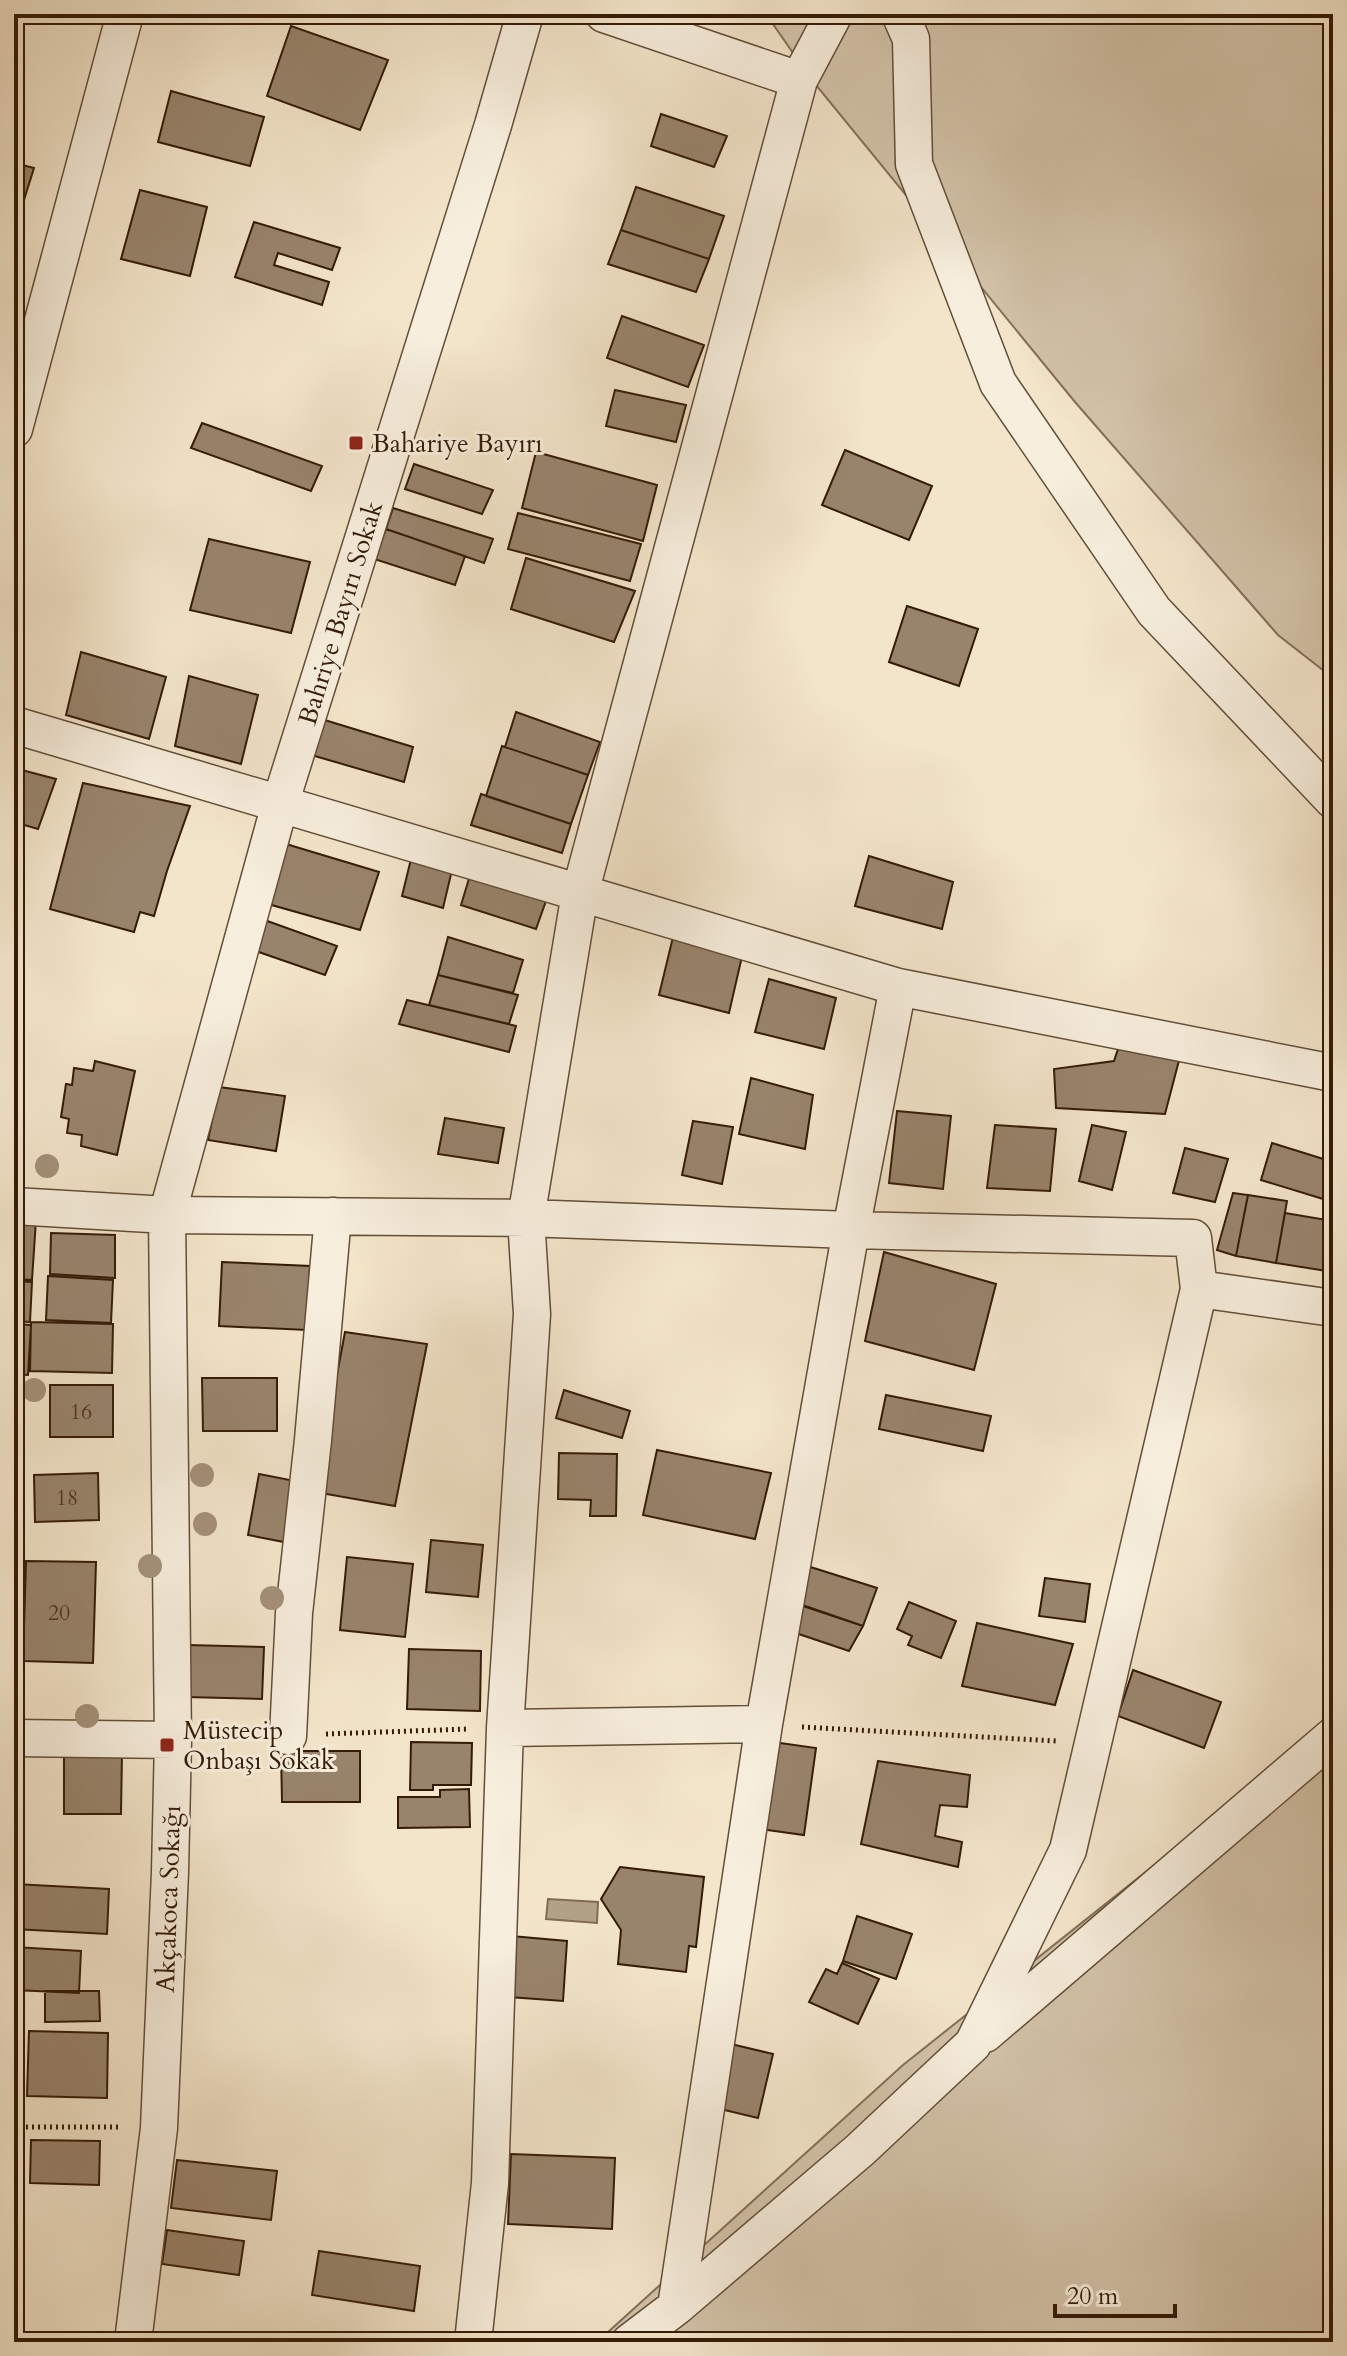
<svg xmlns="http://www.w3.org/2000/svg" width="1347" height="2356" viewBox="0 0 1347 2356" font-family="Cardo,serif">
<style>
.green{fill:#d3c3a9;stroke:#846f58;stroke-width:2}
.water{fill:#b2a087;stroke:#806b53;stroke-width:2}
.building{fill:#98846c;stroke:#351b06;stroke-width:2}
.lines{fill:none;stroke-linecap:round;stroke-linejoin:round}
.minor-casing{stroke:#644e37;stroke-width:39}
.path{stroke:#351b06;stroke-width:5;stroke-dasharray:2 4;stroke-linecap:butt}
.minor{stroke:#f7eedd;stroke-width:36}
.tree{fill:#a49179}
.poi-dot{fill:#8f2418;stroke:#f7eedd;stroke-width:3}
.labels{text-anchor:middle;stroke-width:6;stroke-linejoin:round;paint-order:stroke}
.number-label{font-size:22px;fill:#4e3520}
.poi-label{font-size:26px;fill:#351b06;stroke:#f7eedd;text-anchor:start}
.street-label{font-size:26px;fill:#351b06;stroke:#f7eedd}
</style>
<rect width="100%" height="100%" fill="#f3e5ca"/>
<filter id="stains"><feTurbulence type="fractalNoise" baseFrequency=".0025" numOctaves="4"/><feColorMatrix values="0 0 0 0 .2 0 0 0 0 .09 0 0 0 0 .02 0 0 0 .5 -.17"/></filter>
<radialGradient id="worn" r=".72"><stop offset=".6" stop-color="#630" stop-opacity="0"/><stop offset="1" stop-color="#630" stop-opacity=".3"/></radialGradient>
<path class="green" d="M766,14H1333V678L1278,635L1075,402L811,79Z
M1333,1723V2342H597L903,2065Z"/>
<path class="water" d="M548,1899L598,1902L597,1923L546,1919Z"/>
<path class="building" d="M291,26L388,60L360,130L267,96Z
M14,51L23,53L14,89Z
M171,91L264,117L250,166L158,142Z
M661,114L727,136L714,167L651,146Z
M14,163L34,168L14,232Z
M636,187L724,216L709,259L621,230Z
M140,190L207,207L190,276L121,259Z
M254,222L340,248L332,270L278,253L274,265L329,282L322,305L235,277Z
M621,230L709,259L696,292L608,264Z
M622,316L704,345L688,387L607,358Z
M615,390L686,405L676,442L606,426Z
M202,423L322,466L311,491L191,448Z
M845,450L932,486L909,540L822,505Z
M536,452L657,485L643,541L522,508Z
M414,464L493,490L482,514L405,489Z
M393,508L493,539L484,563L386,529Z
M518,513L641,544L630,581L508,549Z
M386,529L465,556L455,585L374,559Z
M209,539L310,562L291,633L190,610Z
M526,558L635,591L614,642L511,609Z
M907,606L978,629L959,686L889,662Z
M81,652L166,677L149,739L66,715Z
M189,676L258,695L241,764L175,746Z
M516,712L600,742L588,775L505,747Z
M318,718L413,747L404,782L308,754Z
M502,746L588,775L571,824L486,796Z
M14,768L56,779L38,829L14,822Z
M83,783L190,806L167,871L154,916L140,912L134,932L50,909Z
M481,794L571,824L562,853L471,825Z
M286,844L379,872L360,930L268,904Z
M869,856L953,882L942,929L855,906Z
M411,859L452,870L443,908L402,896Z
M471,872L547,898L536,929L461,905Z
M259,918L337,946L325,975L247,948Z
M448,937L523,960L513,993L438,975Z
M673,937L743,952L729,1013L659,995Z
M438,975L518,995L509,1024L429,1005Z
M769,979L836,998L824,1049L755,1032Z
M407,1000L516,1026L509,1052L399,1024Z
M1122,1037L1183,1045L1165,1114L1056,1108L1054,1069L1114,1061Z
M95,1061L135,1071L117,1155L81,1146L82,1135L67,1133L69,1119L61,1117L66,1084L72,1085L74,1068L93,1071Z
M751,1078L813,1095L805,1149L739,1134Z
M219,1087L285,1096L276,1151L208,1140Z
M897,1111L951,1116L943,1189L889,1183Z
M445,1118L504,1128L498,1163L438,1154Z
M693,1121L733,1127L722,1184L682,1175Z
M995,1125L1056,1129L1050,1191L987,1188Z
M1092,1125L1126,1132L1112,1190L1079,1181Z
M1272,1143L1333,1162L1323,1199L1261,1180Z
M1185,1148L1228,1159L1215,1202L1173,1193Z
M1233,1193L1248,1195L1236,1256L1217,1250Z
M1248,1195L1287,1201L1276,1263L1236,1256Z
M1285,1213L1333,1221V1272L1276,1263Z
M14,1219L36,1220L32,1280L14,1279Z
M51,1233L115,1235V1278L50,1274Z
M884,1252L996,1284L974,1370L865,1341Z
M222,1262L310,1266L307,1330L219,1326Z
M48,1276L113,1280L111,1323L46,1320Z
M14,1281L32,1282L30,1322L14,1321Z
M31,1322L113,1324L112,1373L30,1371Z
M14,1324L31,1325L28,1375L14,1374Z
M345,1332L427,1344L395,1506L315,1492Z
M202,1378H277V1431H203Z
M50,1385H113V1437H50Z
M564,1390L630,1411L622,1438L556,1418Z
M886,1395L991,1416L983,1451L879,1429Z
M657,1450L771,1473L755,1539L643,1515Z
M559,1453L617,1454L616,1516H590L591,1500L558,1499Z
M98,1473L99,1520L35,1522L34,1475Z
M259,1474L300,1482L289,1543L248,1535Z
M431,1540L483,1545L478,1597L426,1592Z
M347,1557L413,1564L405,1637L340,1630Z
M26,1561L96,1562L93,1663L23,1661Z
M801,1564L877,1588L863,1626L788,1600Z
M1045,1578L1090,1584L1085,1622L1039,1616Z
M791,1602L863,1626L849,1651L784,1629Z
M909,1602L956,1621L941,1658L908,1645L912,1636L897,1629Z
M977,1623L1073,1644L1055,1705L962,1686Z
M188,1645L264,1647L262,1699L186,1697Z
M409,1649L481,1651L480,1711L407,1709Z
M1133,1670L1221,1702L1204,1748L1118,1716Z
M411,1742L472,1743L471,1785H433V1790H410Z
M773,1742L816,1748L804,1835L761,1829Z
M64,1751L122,1752L121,1814H64Z
M281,1751H360V1802H282Z
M14,1761L22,1762L18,1814L14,1813Z
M878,1761L970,1775L967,1807L940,1805L935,1836L962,1842L958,1867L861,1844Z
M469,1789L470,1827L398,1828V1797H440V1790Z
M620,1867L704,1877L696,1947L689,1946L686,1972L618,1964L621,1930L601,1899Z
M14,1884L109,1889L107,1934L14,1929Z
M857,1916L912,1934L896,1979L843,1961Z
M511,1936L567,1941L563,2001L509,1997Z
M14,1947L81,1951L79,1993L14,1990Z
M842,1963L879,1979L858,2024L809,2002L826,1969L837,1974Z
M45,1991H99L100,2021L45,2022Z
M29,2031L108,2033L107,2098L27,2096Z
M731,2044L773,2054L758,2118L716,2108Z
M31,2140L100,2141L99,2185L30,2183Z
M511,2154L615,2158L612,2229L508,2224Z
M177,2160L277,2171L271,2220L171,2208Z
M167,2230L244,2241L239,2275L162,2264Z
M319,2251L420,2266L414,2311L312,2295Z
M14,2292H20L16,2342H14Z"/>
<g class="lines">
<g class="minor-casing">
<path id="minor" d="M604,14L799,80
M900,14L911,39L914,164L998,383L1154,611L1333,800
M14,429L125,14
M14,725L898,987L1333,1073
M14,1206L167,1215L526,1218L851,1230L1193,1238L1199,1289L1068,1850L973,2044L860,2150L676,2307L630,2342
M1199,1289L1333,1308
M505,1728L764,1724
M288,1736L294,1613L313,1440L333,1216
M14,1738L173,1740
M985,2034L1333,1736
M676,2307L764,1724L851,1230L898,987
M133,2342L159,2128L170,1872L173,1740L167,1215L280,804L493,125L525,14
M473,2342L490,2183L505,1728L532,1314L526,1218L580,893L799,80L834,14"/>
</g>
<path class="path" d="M802,1727L1056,1741
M326,1734L468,1729
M210,1738L252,1737
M14,2127H121"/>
<use href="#minor" class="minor"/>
</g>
<g class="tree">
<circle cx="47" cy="1166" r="12"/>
<circle cx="34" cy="1390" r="12"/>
<circle cx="202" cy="1475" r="12"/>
<circle cx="205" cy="1524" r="12"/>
<circle cx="150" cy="1566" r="12"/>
<circle cx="272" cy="1598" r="12"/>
<circle cx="87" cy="1716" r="12"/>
</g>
<g class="poi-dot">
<rect x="348" y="435" width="16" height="16" rx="4"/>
<rect x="159" y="1737" width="16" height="16" rx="4"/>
</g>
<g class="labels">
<g class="number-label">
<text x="81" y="1419">16</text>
<text x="67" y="1505">18</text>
<text x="59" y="1620">20</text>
</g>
<g class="poi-label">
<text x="372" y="452">Bahariye Bayırı</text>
<text x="183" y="1739">Müstecip<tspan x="183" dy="30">Onbaşı Sokak</tspan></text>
</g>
<g class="street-label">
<text transform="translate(340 613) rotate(-73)" y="9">Bahriye Bayırı Sokak</text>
<text transform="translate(168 1899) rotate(-88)" y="9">Akçakoca Sokağı</text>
</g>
</g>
<rect width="1347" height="2356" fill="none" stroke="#f3e5ca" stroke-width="48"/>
<rect x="16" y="16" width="1315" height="2324" fill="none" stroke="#351b06" stroke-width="4"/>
<rect x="24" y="24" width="1299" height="2308" fill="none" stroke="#351b06" stroke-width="2"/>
<path d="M1055 2304v12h120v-12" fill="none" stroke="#351b06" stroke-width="4"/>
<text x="1067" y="2304" font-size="24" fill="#351b06" stroke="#f7eedd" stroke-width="6" paint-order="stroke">20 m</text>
<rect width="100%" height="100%" filter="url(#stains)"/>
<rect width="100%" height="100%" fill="url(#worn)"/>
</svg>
